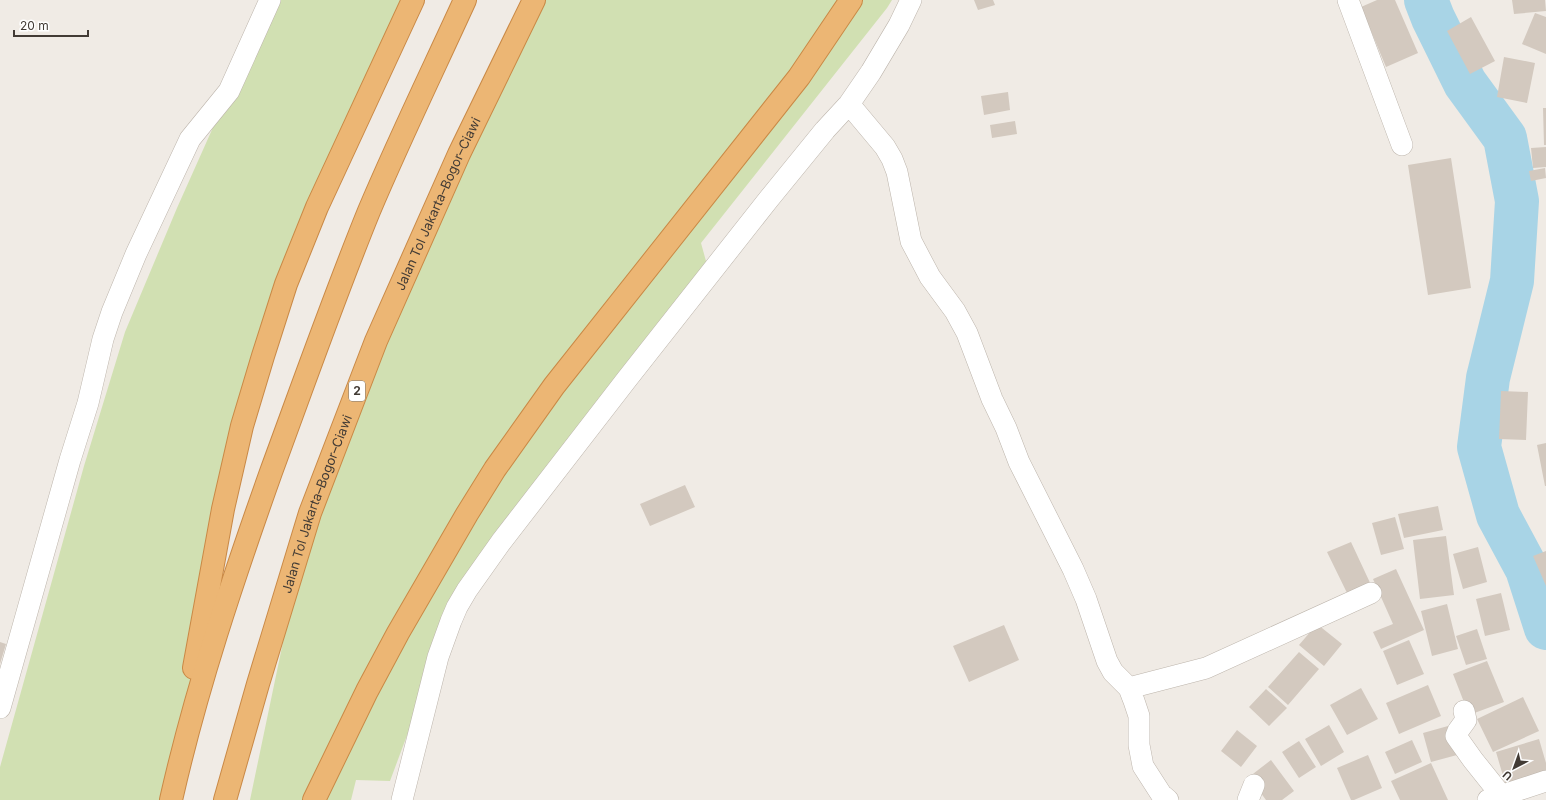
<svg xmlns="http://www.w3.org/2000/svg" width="1546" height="800" viewBox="0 0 1546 800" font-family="Inter,sans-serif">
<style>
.green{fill:#d1e0b2}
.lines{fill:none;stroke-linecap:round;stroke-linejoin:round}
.river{stroke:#a8d4e6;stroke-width:44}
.building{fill:#d3c9bf}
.minor-casing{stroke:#bdb5ac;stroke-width:22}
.motorway-casing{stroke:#c98946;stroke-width:24}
.minor{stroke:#fff;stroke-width:21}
.motorway{stroke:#ecb674;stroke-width:22}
.labels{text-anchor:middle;stroke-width:3;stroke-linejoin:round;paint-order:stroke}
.shield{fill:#fff;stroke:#7b7672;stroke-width:1}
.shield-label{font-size:12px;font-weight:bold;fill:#423b35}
.street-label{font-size:13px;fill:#423b35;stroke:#fff}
</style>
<rect width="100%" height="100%" fill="#f0ebe5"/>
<path class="green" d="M270,0H413L255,374L171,800H0V767L84,466L125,332L177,208Z
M534,0H892L887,8L701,243L709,272L459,596L390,781L356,780L351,800H250L310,513Z"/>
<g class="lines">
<path class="river" d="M1426,0L1433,18L1465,83L1505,138L1517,201L1512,281L1488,378L1479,447L1498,515L1527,569L1546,628"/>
</g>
<path class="building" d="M974,0H993L995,5L978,10Z
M1377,0H1395L1418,53L1386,67L1361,7Z
M1512,0H1545L1546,11L1514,14Z
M1535,13L1546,17V54L1522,44Z
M1471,17L1495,61L1470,74L1447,31Z
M1504,57L1535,63L1527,103L1497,97Z
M1008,92L1010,110L984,115L981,96Z
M1543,108H1546V145H1544Z
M1015,121L1017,134L992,138L990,125Z
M1546,147V167L1533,168L1531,148Z
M1451,158L1471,288L1428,295L1408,165Z
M1545,168L1546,178L1531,181L1529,171Z
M1501,391L1528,392L1526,440L1499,439Z
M1546,443V486H1545L1537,445Z
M685,485L695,507L650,526L640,504Z
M1438,506L1443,530L1404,538L1398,514Z
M1395,517L1404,549L1381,555L1372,523Z
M1446,536L1454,595L1420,599L1413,540Z
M1351,542L1372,587L1349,597L1327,552Z
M1478,547L1487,582L1463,589L1453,554Z
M1546,551V586L1533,556Z
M1396,569L1424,630L1381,649L1373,632L1393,624L1373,579Z
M1501,593L1510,630L1485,636L1476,599Z
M1447,604L1458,649L1432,656L1421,611Z
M1317,624L1342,644L1324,666L1299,645Z
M1004,625L1019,660L969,682L953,646Z
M1477,629L1487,659L1466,665L1456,636Z
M1409,640L1424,674L1397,685L1383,651Z
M0,642L6,644L0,664Z
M1299,652L1319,669L1288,705L1268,687Z
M1487,661L1504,702L1469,715L1453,674Z
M1428,685L1441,716L1399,734L1386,703Z
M1361,688L1378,719L1347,735L1330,705Z
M1266,689L1287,708L1269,726L1249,707Z
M1523,697L1539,731L1493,752L1477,719Z
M1329,725L1344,752L1321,766L1305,739Z
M1448,726L1457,755L1431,762L1423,733Z
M1237,730L1257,746L1241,767L1221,751Z
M1539,739L1546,763V774L1506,786L1496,752Z
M1412,740L1422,762L1395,774L1385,752Z
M1299,741L1316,767L1299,778L1282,752Z
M1368,755L1382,788L1354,800H1351L1337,768Z
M1271,760L1294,791L1282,800H1266L1249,777Z
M1431,763L1448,800H1400L1391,781Z"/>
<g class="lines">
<g class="minor-casing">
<path id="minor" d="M1348,0L1402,145
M849,104L885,147L892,159L897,172L911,241L930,277L955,311L967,333L992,399L1006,428L1019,462L1073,569L1086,599L1107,661L1113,672L1129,688L1134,701L1139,716V745L1143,766L1161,794L1168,800
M1129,688L1206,668L1371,593
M0,708L70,460L88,403L103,339L112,312L136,254L190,139L229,91L270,0
M1464,711L1466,720L1458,731L1456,736L1473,760L1501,795
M402,800L438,657L451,621L457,607L467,590L501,542L627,379L768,200L825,130L849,104L871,72L899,25L911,0
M1248,800L1254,785
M1488,800L1546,781"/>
</g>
<g class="motorway-casing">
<g id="motorway">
<path d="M194,668L223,509L242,426L263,356L286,284L317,207L413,0"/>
<path d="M171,800C196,689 233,579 271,472C303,385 334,297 369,211C399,140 433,70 465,0"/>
<path id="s1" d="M225,800L258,684L310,513L376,341L459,154L534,0"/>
<path d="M314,800L367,691L398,633L467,514L495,469L554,386L799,77L851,0"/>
</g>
</g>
<use href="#minor" class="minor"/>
<use href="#motorway" class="motorway"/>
</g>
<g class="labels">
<rect class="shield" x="349" y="381" width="16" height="20" rx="3"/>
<g class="shield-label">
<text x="357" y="395">2</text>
</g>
<g class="street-label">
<text dy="5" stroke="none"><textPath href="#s1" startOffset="634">Jalan Tol Jakarta–Bogor–Ciawi</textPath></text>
<text dy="5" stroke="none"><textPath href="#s1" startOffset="310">Jalan Tol Jakarta–Bogor–Ciawi</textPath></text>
</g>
</g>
<g transform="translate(1514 768) rotate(221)" stroke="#ffffff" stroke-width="3" paint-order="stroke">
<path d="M0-3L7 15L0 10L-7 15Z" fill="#423b35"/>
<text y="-6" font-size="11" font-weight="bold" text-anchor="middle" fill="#423b35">U</text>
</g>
<path d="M14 30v6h74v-6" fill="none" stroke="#423b35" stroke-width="2"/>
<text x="20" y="30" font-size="12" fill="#423b35" stroke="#ffffff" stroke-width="3" paint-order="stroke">20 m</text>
</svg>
